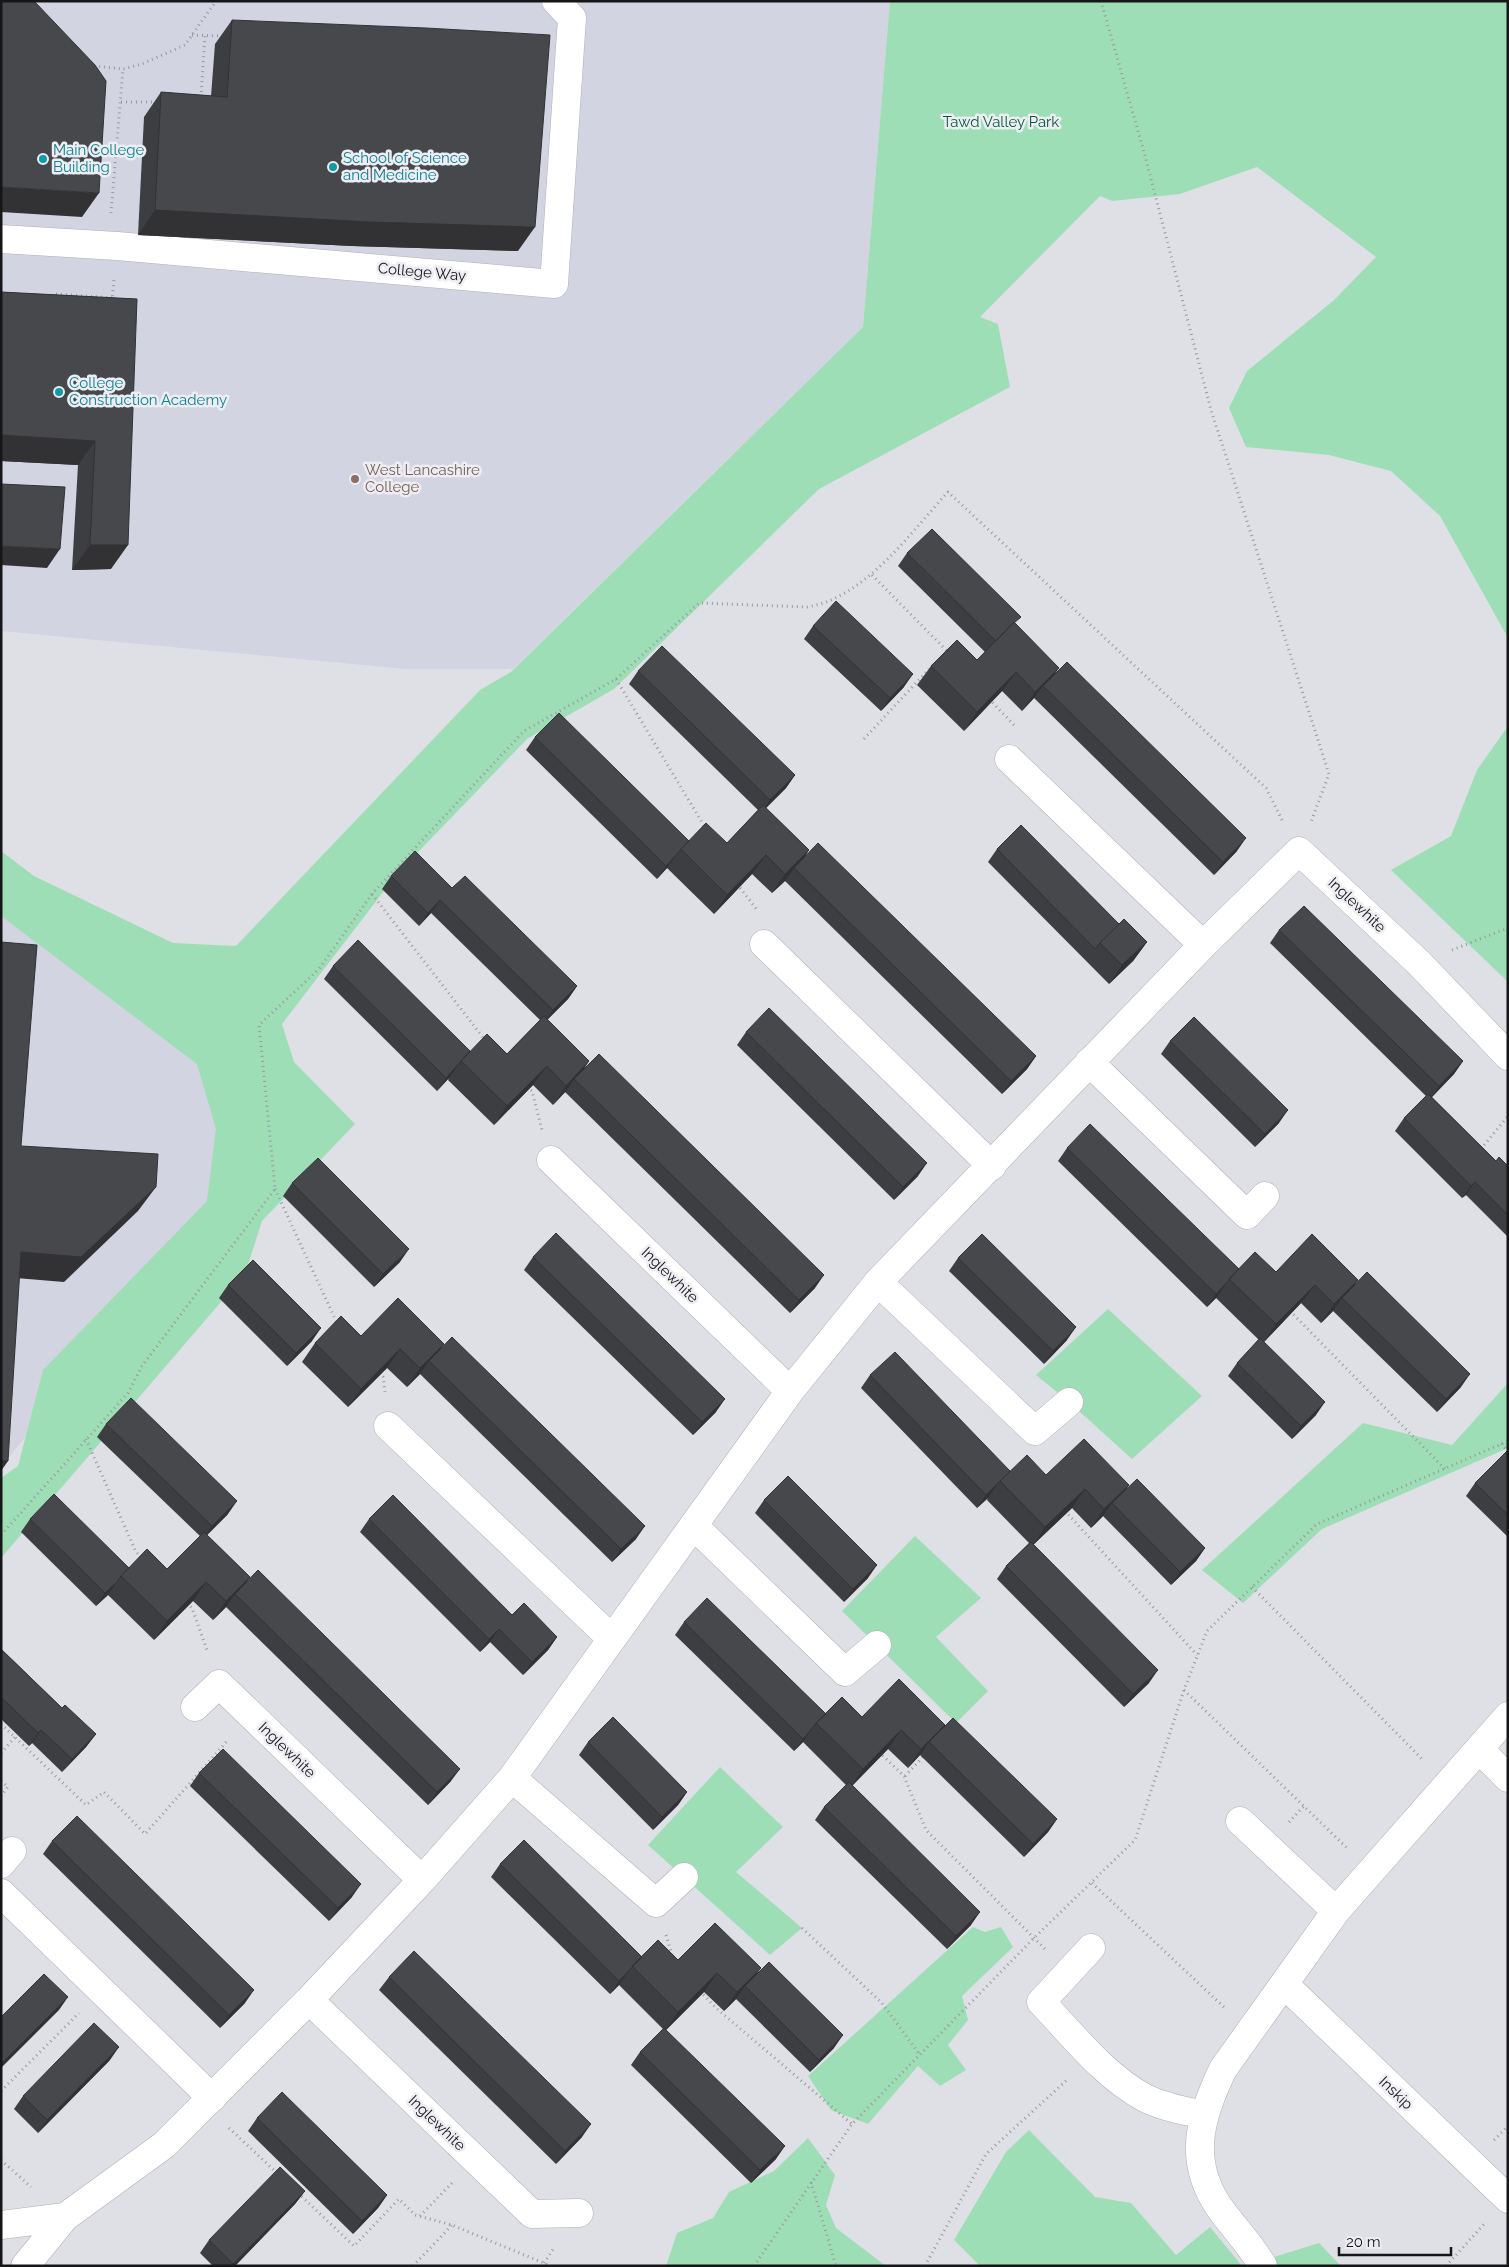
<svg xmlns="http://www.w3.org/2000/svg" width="1509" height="2267" viewBox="0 0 1509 2267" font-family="Raleway,sans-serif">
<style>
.built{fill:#d3d4e1}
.green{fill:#9edeb6}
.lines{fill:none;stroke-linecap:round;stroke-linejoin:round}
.minor-casing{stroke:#b0b0b6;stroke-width:29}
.path{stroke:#99999d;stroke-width:3;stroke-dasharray:1 4;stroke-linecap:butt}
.minor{stroke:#fff;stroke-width:28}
.wall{fill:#3d3e41}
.shaded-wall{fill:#323235}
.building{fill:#47484c;stroke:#323235}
.culture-dot{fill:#0f9aa8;stroke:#ededf3;stroke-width:2}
.education-dot{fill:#8d6e63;stroke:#ededf3;stroke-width:2}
.labels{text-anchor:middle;stroke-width:5;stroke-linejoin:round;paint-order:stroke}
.park-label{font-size:15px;fill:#025d35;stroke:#ededf3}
.culture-label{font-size:15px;fill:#0d838f;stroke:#ededf3;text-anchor:start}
.street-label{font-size:15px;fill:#161618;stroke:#ededf3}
.education-label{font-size:15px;fill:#785e54;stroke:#ededf3;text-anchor:start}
</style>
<rect width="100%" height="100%" fill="#dfe0e5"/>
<path class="built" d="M1,1H890L863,327L513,669H406L1,631Z
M1,891L225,1079L222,1197L1,1467Z"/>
<path class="green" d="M890,1H1508V638L1440,516L1391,471L1329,455L1246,447L1229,408L1247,371L1333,301L1376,257L1257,167L1180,194L1112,201L1100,196L980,317L998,324L1010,387L819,489L614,689L527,739L397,874L282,1024L294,1062L355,1124L262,1221L245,1274L1,1558V1478L18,1466L43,1370L207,1201L216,1129L197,1064L1,916V851L34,876L173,943L236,946L480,690L511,672L863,327Z
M1508,726V982L1391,870L1451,836L1477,770Z
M1108,1309L1202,1396L1132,1459L1069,1402L1036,1375Z
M1508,1383V1448L1322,1529L1243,1603L1202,1570L1363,1423L1452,1445Z
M915,1536L981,1598L936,1637L988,1691L956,1723L842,1611Z
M720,1767L783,1827L736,1872L802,1928L770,1955L648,1845Z
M973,1927L985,1932L1001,1927L1013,1947L962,1996L968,2020L948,2045L966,2070L940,2086L918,2066L868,2124L831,2110L808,2076Z
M1029,2130L1095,2197L1131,2203L1176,2255L1210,2227L1242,2266H980L954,2240L1006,2152Z
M808,2138L835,2175L826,2205L836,2228L886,2266H666L677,2233L713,2218L729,2192L774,2171Z
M1319,2243L1341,2266H1245Z"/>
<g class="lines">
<g class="minor-casing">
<path id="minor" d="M1,239L117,246L554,284L572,18L556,1
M1009,759L1203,945
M764,944L992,1166
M1089,1062L1247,1215L1265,1196
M551,1160L790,1391
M878,1282L1035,1431L1069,1402
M388,1426L612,1639
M694,1526L845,1672L877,1645
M195,1707L219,1684L422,1880
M1479,1749L1508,1778
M512,1778L656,1903L684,1877
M1240,1821L1336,1911
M1,1864L12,1851
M1,1893L212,2098
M1091,1948L1041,2002C1072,2034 1104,2076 1145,2098C1163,2107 1185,2111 1204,2115
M1285,1985L1508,2199
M309,2000L532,2214L579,2213
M1,2225L65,2217
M25,2266L65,2217L164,2145L309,2000L422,1880L512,1778L790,1391L878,1282L1203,945L1299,851L1419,963L1508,1056
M1263,2266C1251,2245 1233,2227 1219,2207C1187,2160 1200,2117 1223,2069L1336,1911L1508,1716"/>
</g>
<path class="path" d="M1101,1L1144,152L1211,410L1329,774L1311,822
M192,35L224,36
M94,66L123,69
M201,97L205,35
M121,102H157
M111,213L123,69L142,64L185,45L216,1
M56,299V294L113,298
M112,301L114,280
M872,575L949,653
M616,679L706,829
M989,699L1014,725
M864,739L929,669
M737,884L758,911
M372,894L485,1040
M1452,950L1508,928
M527,1087L532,1091L542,1130
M1481,1149L1508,1116
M275,1189L337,1323
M1290,1311L1445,1469
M379,1373L383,1377L385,1392
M86,1439L136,1552L142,1558
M1501,1444L1508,1451
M1065,1511L1197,1655
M1,1535L128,1393L142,1366L275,1189L259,1025L319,969L372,894L524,731L616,679L699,603L807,607C865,598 910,533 948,492L1266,788L1283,822
M1252,1587L1424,1761
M187,1603L192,1608L208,1653
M1184,1690L1347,1848
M1,1724L86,1805L104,1792L145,1834L228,1740
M879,1752L904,1776L926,1830L1045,1949
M1,1753L15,1737
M905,1776L924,1756
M1,1781L8,1787L1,1796
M1289,1822L1304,1806
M1092,1883L1226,2009
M802,1928L882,2003L920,2055
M666,1935L672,1955
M700,1991L716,2008L852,2124
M1,2091L79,2013
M229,2128L277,2173
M1494,2140L1508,2126
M1,2160L31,2187
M811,2182L836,2266
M298,2193L354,2246L399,2199L415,2215L452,2225L551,2266
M420,2216L452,2183
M544,2263L554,2248
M413,2266L452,2225
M754,2266L852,2124L1034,1938L1135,1840L1184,1690L1207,1631L1317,1524L1508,1441
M925,2266L986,2154L1067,2080
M1446,2266L1486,2222"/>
<use href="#minor" class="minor"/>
</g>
<path class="wall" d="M232,20L518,251L352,246L138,235L144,117L161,92L211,96L215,44Z
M1,292L137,299L111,569L72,570L78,465L1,461Z
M907,553L1016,624L1055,674L1237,851L1214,875L1034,698L1022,711L1002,691L964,731L917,685L931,666L977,660L985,652L898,566Z
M813,626L904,687L881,711L804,639Z
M638,671L795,775L786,788L766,808L809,850L806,855L1036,1056L1027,1069L1002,1094L785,881L772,893L752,874L714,914L667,868L657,879L526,750L535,737L689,841L727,843L758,810L629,684Z
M997,849L1119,924L1147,942L1133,961L1109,984L988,862Z
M391,876L452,888L577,986L568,999L547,1020L589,1061L584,1069L815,1288L790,1313L565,1092L567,1090L553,1105L533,1085L494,1125L448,1080L449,1078L437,1091L324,979L333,966L470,1051L507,1054L540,1020L431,913L419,926L382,889Z
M1279,930L1463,1061L1454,1074L1432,1097L1496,1161L1508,1166V1237L1466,1195L1462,1198L1395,1131L1404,1118L1426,1096L1270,943Z
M746,1032L918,1176L894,1200L737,1045Z
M1170,1041L1279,1123L1255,1147L1161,1054Z
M1067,1148L1239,1269L1358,1280L1355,1284L1461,1387L1437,1412L1333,1311L1321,1323L1301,1303L1264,1342L1316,1415L1292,1439L1228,1376L1237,1363L1259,1340L1216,1298L1217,1297L1207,1307L1058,1161Z
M292,1183L400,1262L374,1287L283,1196Z
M533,1257L716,1412L693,1435L524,1270Z
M958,1258L1067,1340L1044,1364L949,1271Z
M228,1285L312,1341L287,1366L219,1298Z
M315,1343L444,1344L441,1348L636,1539L612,1562L420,1374L407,1387L387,1368L348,1407L302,1362Z
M870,1375L1010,1471L1129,1485L1126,1490L1205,1548L1196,1561L1171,1585L1103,1516L1091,1528L1072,1508L1033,1545L1149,1683L1124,1707L997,1579L1006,1566L1029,1543L987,1500L988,1498L977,1508L861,1388Z
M106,1424L228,1514L207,1535L250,1577L247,1581L451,1781L428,1805L226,1607L213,1620L193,1601L154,1640L108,1595L96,1606L21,1532L30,1519L129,1568L167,1569L200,1536L97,1437Z
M1508,1450V1537L1466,1496L1475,1483Z
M764,1500L868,1578L844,1602L755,1513Z
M369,1519L512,1615L557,1637L548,1650L523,1675L490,1642L480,1652L360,1532Z
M684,1622L826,1714L945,1725L942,1729L1057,1819L1048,1832L1024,1857L920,1755L908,1768L888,1749L852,1786L971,1925L947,1949L815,1820L824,1807L846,1785L803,1742L794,1751L675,1635Z
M1,1649L62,1708L96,1734L86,1747L62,1772L32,1743L29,1746L1,1719Z
M588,1742L687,1792L678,1805L653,1830L579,1755Z
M199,1773L352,1897L329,1921L190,1786Z
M52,1841L245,2003L220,2028L43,1854Z
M500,1864L642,1957L761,1968L756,1974L834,2048L810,2072L736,1999L724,2011L704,1992L666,2030L776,2159L751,2183L631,2065L640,2052L663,2029L619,1985L610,1994L491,1877Z
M389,1977L582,2137L556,2164L379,1990Z
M110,2060L38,2133L14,2109L23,2096Z
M257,2118L387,2195L378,2208L353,2234L248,2131Z
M305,2191L295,2204L235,2266H213L200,2253L209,2240Z"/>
<path class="shaded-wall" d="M1,187L99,193L82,217L1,212Z
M155,210L535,227L518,251L352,246L138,235Z
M1,435L95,441L78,465L1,461Z
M90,545H128L111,569L72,570Z
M1,546L60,549L47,568L1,565Z
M1059,668L1046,687L1043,686L1034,698L1022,711L1035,692Z
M1016,672L1002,691L964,731L977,712Z
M913,674L904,687L881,711L890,698Z
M795,775L786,788L761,813L770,800Z
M1246,838L1237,851L1214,875L1223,862Z
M809,850L796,869L794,868L785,881L772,893L785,874Z
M676,855L667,868L657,879L666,866Z
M766,855L752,874L714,914L727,895Z
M440,900L431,913L419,926L428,913Z
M1147,942L1133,961L1109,984L1122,965Z
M577,986L568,999L544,1023L553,1010Z
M1036,1056L1027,1069L1002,1094L1011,1081Z
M589,1061L576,1080L574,1079L567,1090L553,1105L566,1086Z
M1463,1061L1454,1074L1430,1099L1439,1086Z
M458,1065L449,1078L437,1091L446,1078Z
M547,1066L533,1085L494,1125L507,1106Z
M1288,1110L1279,1123L1255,1147L1265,1134Z
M927,1163L918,1176L894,1200L903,1187Z
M1475,1182L1466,1195L1462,1198L1471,1186Z
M156,1187L138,1211L64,1282L4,1277L21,1252Z
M409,1249L400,1262L374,1287L383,1274Z
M824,1275L815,1288L790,1313L799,1300Z
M1358,1280L1345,1299L1342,1298L1333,1311L1321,1323L1334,1304Z
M1226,1284L1217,1297L1207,1307L1216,1294Z
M1315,1285L1301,1303L1263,1343L1276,1324Z
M1076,1327L1067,1340L1044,1364L1053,1351Z
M321,1328L312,1341L287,1366L296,1353Z
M444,1344L431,1363L429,1361L420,1374L407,1387L420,1368Z
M400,1349L387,1368L348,1407L361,1389Z
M1470,1374L1461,1387L1437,1412L1446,1399Z
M725,1399L716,1412L693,1435L702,1422Z
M1325,1402L1316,1415L1292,1439L1301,1426Z
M1,1460L8,1461L1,1471Z
M997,1485L988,1498L977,1508L986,1495Z
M1129,1485L1115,1505L1112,1503L1103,1516L1091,1528L1104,1509Z
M1085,1489L1072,1508L1032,1546L1045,1527Z
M237,1501L228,1514L203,1539L212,1526Z
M645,1526L636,1539L612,1562L621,1549Z
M1205,1548L1196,1561L1171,1585L1180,1572Z
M877,1565L868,1578L844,1602L853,1589Z
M250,1577L237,1596L235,1594L226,1607L213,1620L226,1601Z
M117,1582L108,1595L96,1606L105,1593Z
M206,1582L193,1601L154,1640L167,1621Z
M499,1629L490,1642L480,1652L489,1639Z
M557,1637L548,1650L523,1675L532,1662Z
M1158,1670L1149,1683L1124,1707L1133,1694Z
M945,1725L931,1744L929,1742L920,1755L908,1768L921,1749Z
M41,1730L32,1743L29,1746L38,1733Z
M901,1730L888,1749L850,1788L863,1769Z
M810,1731L803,1742L794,1751L803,1739Z
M96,1734L86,1747L62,1772L72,1759Z
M460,1769L451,1781L428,1805L437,1792Z
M687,1792L678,1805L653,1830L662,1817Z
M1057,1819L1048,1832L1024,1857L1033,1844Z
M361,1884L352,1897L329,1921L338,1908Z
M980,1912L971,1925L947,1949L956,1936Z
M761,1968L747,1988L745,1986L736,1999L724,2011L737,1992Z
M628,1972L619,1985L610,1994L619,1981Z
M717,1973L704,1992L665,2031L678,2012Z
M254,1990L245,2003L220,2028L229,2015Z
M68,1997L59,2010L1,2068V2064Z
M843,2035L834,2048L810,2072L819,2060Z
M119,2047L110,2060L38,2133L47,2120Z
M591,2124L582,2137L556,2164L565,2151Z
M785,2146L776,2159L751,2183L760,2170Z
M305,2191L295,2204L235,2266H232Z
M387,2195L378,2208L353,2234L362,2221Z"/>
<path class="building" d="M1,1H34L95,65L106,81L99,193L1,187Z
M232,20L426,28L550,35L535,227L369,222L155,210L161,92L227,97Z
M1,292L137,299L128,545H90L95,441L1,435Z
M1,484L65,487L60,549L1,546Z
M932,529L1021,617L1014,623V622L996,641L907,553Z
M836,601L913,674L890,698L813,626Z
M1014,622L1059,668L1035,692L1016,672L977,712L931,666L957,640L977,660Z
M662,646L795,775L770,800L638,671Z
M1067,662L1246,838L1223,862L1043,686Z
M559,713L689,841L681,849L676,855L666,866L535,737Z
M763,805L809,850L785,874L766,855L727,895L681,849L706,823L727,843Z
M1021,825L1119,924L1100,943L1095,949L997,849Z
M818,843L1036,1056L1011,1081L794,868Z
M415,851L452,888L465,876L577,986L553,1010L440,900L428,913L391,876Z
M1304,906L1463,1061L1439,1086L1279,930Z
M1124,919L1147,942L1122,965L1100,943Z
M358,940L470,1051L446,1078L333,966Z
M1,942L37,945L21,1146L158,1154L156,1187L81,1257L21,1252L8,1461L1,1460Z
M769,1008L927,1163L903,1187L746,1032Z
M544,1016L589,1061L566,1086L547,1066L507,1106L461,1061L487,1034L507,1054Z
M1194,1017L1288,1110L1265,1134L1170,1041Z
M599,1054L824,1275L799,1300L574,1079Z
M1428,1094L1496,1161L1499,1157L1508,1166V1215L1475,1182L1471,1186L1404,1118Z
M1090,1124L1239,1269L1216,1294L1067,1148Z
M318,1158L409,1249L383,1274L292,1183Z
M556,1233L725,1399L702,1422L533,1257Z
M982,1234L1076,1327L1053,1351L958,1258Z
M1312,1234L1358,1280L1334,1304L1315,1285L1276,1324L1229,1279L1255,1252L1276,1272Z
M253,1260L321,1328L296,1353L228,1285Z
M1367,1272L1470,1374L1446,1399L1342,1298Z
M398,1298L444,1344L420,1368L400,1349L361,1389L315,1343L341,1316L361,1336Z
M452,1337L645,1526L621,1549L429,1361Z
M1260,1338L1325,1402L1301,1426L1237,1363Z
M895,1352L1010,1471L986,1495L870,1375Z
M131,1398L237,1501L212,1526L106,1424Z
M1084,1439L1129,1485L1104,1509L1085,1489L1045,1527L1000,1481L1027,1455L1046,1475Z
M1508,1450V1515L1475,1483Z
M788,1476L877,1565L853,1589L764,1500Z
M1137,1479L1205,1548L1180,1572L1112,1503Z
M54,1494L129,1568L121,1576L117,1582L105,1593L30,1519Z
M393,1495L512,1615L524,1603L557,1637L532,1662L499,1629L489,1639L369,1519Z
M204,1532L250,1577L226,1601L206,1582L167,1621L121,1576L147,1549L167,1569Z
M1031,1542L1158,1670L1133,1694L1006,1566Z
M258,1570L460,1769L437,1792L235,1594Z
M707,1598L826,1714L816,1723L810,1731L803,1739L684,1622Z
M1,1649L62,1708L65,1705L96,1734L72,1759L41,1730L38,1733L1,1697Z
M899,1679L945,1725L921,1749L901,1730L863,1769L816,1723L842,1697L862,1717Z
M613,1717L687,1792L662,1817L588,1742Z
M953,1718L1057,1819L1033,1844L929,1742Z
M223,1749L361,1884L338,1908L199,1773Z
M849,1782L980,1912L956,1936L824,1807Z
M77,1816L254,1990L229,2015L52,1841Z
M524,1840L642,1957L619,1981L500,1864Z
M715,1923L761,1968L737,1992L717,1973L678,2012L632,1966L658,1940L678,1960Z
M414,1951L591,2124L565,2151L389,1977Z
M769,1962L843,2035L819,2060L745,1986Z
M44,1974L68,1997L1,2064V2017Z
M94,2023L119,2047L47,2120L23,2096Z
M664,2028L785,2146L760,2170L640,2052Z
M282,2092L387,2195L362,2221L257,2118Z
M280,2167L305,2191L233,2264L209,2240Z"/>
<g class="culture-dot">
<circle cx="43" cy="159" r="5"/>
<circle cx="333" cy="167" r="5"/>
<circle cx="59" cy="392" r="5"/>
</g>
<circle class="education-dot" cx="355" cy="479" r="5"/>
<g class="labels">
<g class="park-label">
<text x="1001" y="127">Tawd Valley Park</text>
</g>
<g class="culture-label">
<text x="53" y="155">Main College<tspan x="53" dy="17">Building</tspan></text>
<text x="343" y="163">School of Science<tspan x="343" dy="17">and Medicine</tspan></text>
<text x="69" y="388">College<tspan x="69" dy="17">Construction Academy</tspan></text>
</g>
<g class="street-label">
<text transform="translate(422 272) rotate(5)" y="5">College Way</text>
<text transform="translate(1357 905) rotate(43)" y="5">Inglewhite</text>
<text transform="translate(670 1275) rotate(44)" y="5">Inglewhite</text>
<text transform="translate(287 1750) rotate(44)" y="5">Inglewhite</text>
<text transform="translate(1396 2093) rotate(44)" y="5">Inskip</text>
<text transform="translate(437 2123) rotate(44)" y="5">Inglewhite</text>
</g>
<g class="education-label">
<text x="365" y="475">West Lancashire<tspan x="365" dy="17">College</tspan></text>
</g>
</g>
<rect width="1509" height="2267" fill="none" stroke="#161618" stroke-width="5"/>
<path d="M1339 2247v8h112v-8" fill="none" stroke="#161618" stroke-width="2.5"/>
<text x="1346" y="2247" font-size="15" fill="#161618" stroke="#ededf3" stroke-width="4" paint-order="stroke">20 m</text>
</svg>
